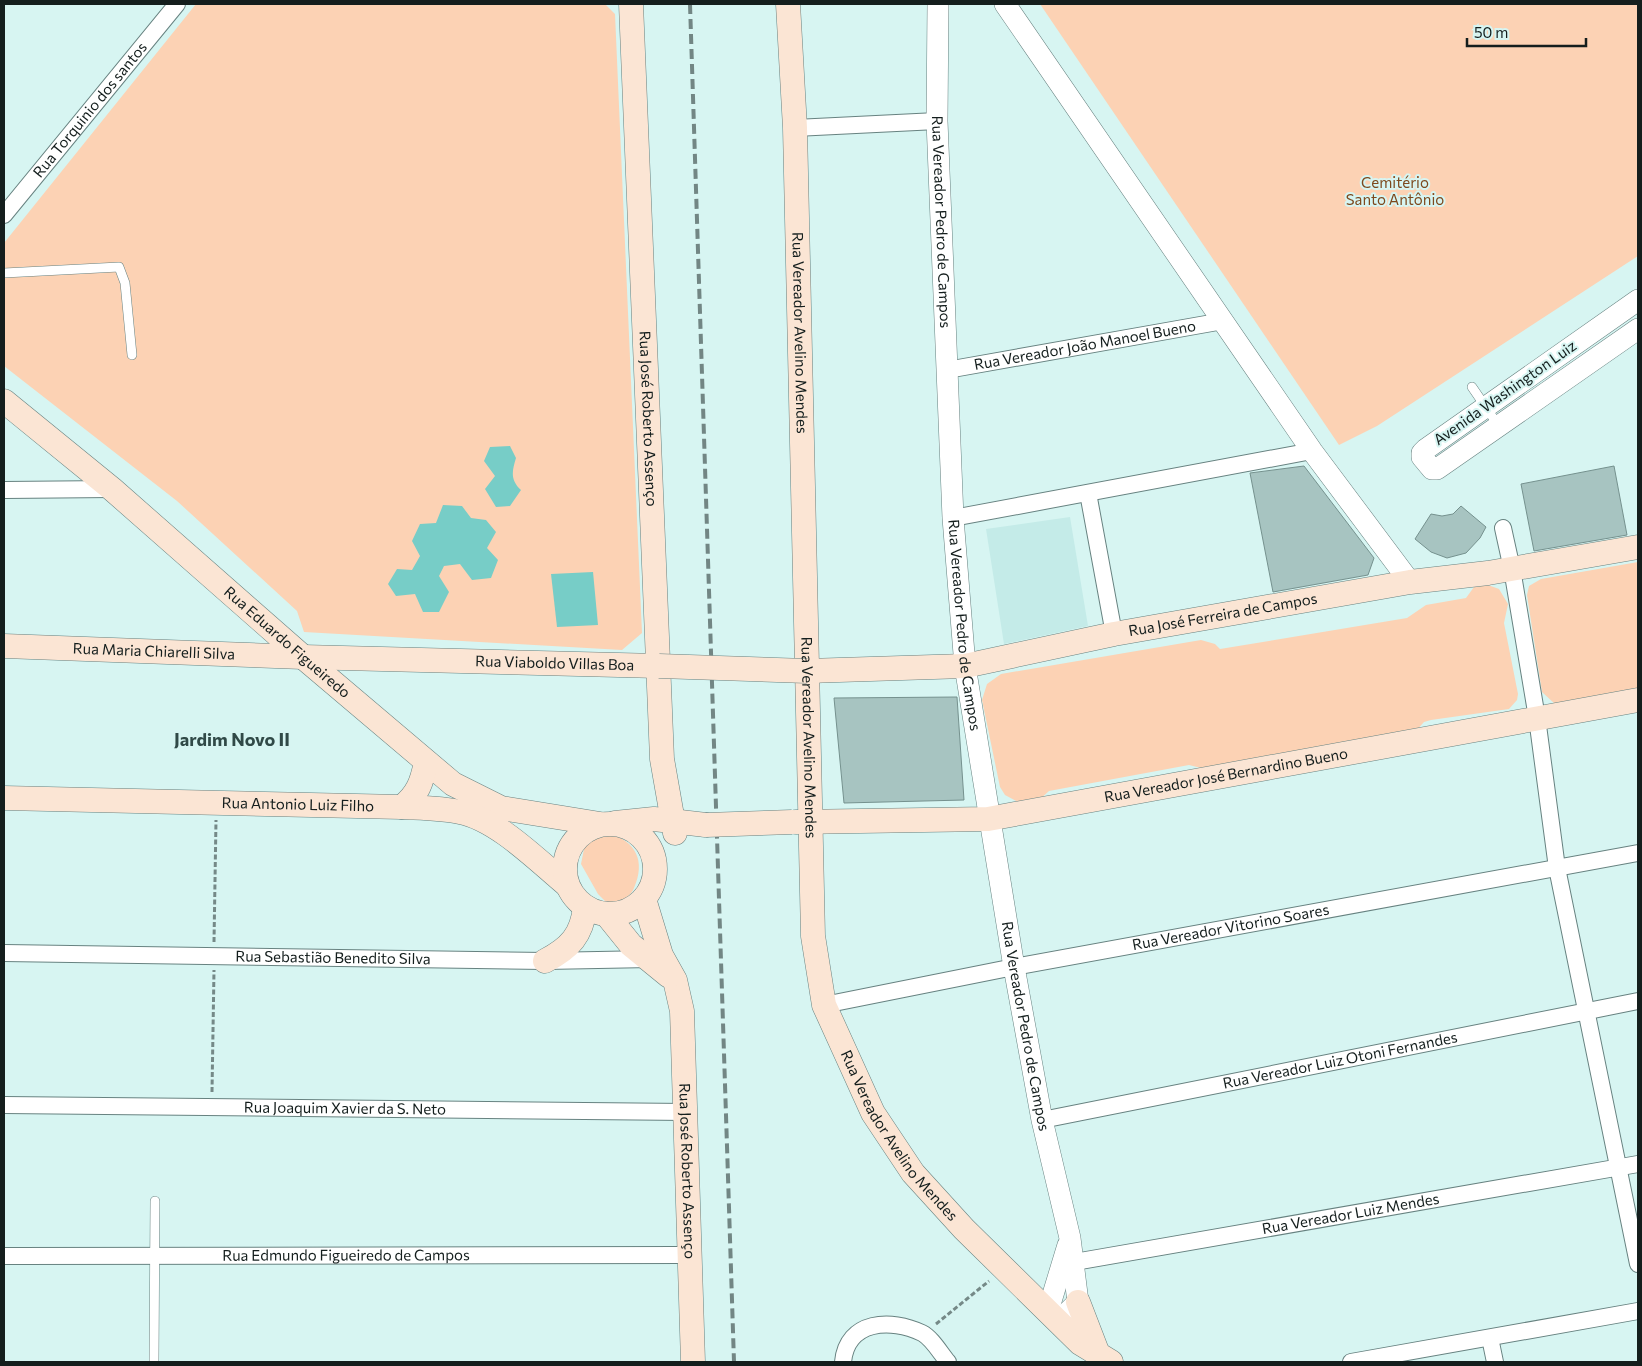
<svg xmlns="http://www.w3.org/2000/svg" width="1642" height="1366" font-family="Commissioner,sans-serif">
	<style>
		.built { fill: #c4ebe8 }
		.green { fill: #fcd2b4 }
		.water { fill: #77cdc7 }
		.building { fill: #a7c4c1; stroke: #75918e }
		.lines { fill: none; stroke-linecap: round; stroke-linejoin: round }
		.service-casing { stroke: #678280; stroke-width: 10 }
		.minor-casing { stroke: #678280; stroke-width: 18 }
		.tertiary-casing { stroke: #678280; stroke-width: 22 }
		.secondary-casing { stroke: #678280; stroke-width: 25 }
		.path { stroke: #758987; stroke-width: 3; stroke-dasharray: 5 2.5; stroke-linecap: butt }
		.service { stroke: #fff; stroke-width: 9 }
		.minor { stroke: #fff; stroke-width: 16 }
		.tertiary { stroke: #fff; stroke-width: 21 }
		.secondary { stroke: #fbe5d4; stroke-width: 24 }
		.rail { stroke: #728684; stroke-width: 4; stroke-dasharray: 10 5; stroke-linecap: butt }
		.secondary-bridge-casing { stroke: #678280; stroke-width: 25; stroke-linecap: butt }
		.secondary-bridge { stroke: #fbe5d4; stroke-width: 24 }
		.labels { text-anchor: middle; stroke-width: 4; stroke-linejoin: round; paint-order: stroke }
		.street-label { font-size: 15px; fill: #141e1d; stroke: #d7f5f2 }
		.park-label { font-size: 15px; fill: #7d491d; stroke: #d7f5f2 }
		.quarter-label { font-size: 18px; font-weight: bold; fill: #304947; stroke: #d7f5f2 }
	</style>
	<rect width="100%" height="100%" fill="#d7f5f2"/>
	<path class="built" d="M1070,517L1088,626L1004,644L986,529Z"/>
	<g class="green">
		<path d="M196,4H605L615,14L642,633L622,650L304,632L297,611L177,501L4,366V243Z"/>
		<path d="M1040,4H1638V256L1377,426L1339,445Z"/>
		<path d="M1638,562V691L1555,704L1542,692L1527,595L1529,586L1541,579Z"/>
		<path d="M1488,585L1499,589L1508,604L1504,623L1518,694L1517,700L1509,709L1431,720L1424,722L1415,732L1209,770L1189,765L1049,791L1036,803L1022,804L1005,795L1000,787L982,700L987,684L1001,674L1201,640L1215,644L1220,649L1407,618L1426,605L1466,598L1474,587Z"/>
		<path d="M608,833C636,841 646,861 634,888C632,895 622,900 617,905H609L598,894L581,864L586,839Z"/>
	</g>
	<g class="water">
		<path d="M510,446L516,458C512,471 510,480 521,490L510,506L496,507L485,489L495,476L484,461L490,447Z"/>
		<path d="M443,505L462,506L471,518L486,520L496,532L487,548L498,560L491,578L472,580L460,564L444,566L439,576L449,592L439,612H423L415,594L396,596L388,584L397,569L412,570L420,556L412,541L420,524L436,523Z"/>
		<path d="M593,572L598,625L557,627L551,574Z"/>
	</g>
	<g class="building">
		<path d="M1304,466L1374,558L1368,575L1273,592L1250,473Z"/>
		<path d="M1614,466L1627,535L1534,551L1521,484Z"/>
		<path d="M1461,506L1486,527L1480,538L1466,553L1447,558L1431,552L1415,539L1431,514L1442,516L1453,514Z"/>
		<path d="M957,697L964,800L844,803L834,698Z"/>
	</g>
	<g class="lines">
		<g class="service-casing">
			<g id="service">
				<path d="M4,273L119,267L125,283L132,355"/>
				<path d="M1472,387L1498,425"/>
				<path d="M154,1362L155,1201"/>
			</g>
		</g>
		<g class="minor-casing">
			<g id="minor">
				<path d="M795,128L937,121"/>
				<path id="s1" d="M4,215L177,4"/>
				<path id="s2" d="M947,370L1223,321"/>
				<path d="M4,490L112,489"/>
				<path d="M1088,493L1114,634"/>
				<path d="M953,518L1312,451"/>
				<path d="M1503,528L1512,569L1537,718L1557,868L1638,1264"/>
				<path id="s3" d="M4,953L545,961L651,959"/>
				<path id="s4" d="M824,1005L1014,967L1638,853"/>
				<path id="s5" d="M4,1105L687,1112"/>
				<path id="s6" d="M1042,1120L1638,1001"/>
				<path id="s7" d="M4,1256L689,1255"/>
				<path id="s8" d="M1063,1264L1638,1164"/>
				<path d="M1490,1338L1495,1362"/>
				<path d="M843,1362C847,1320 891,1318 922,1333C932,1338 941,1354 948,1362"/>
				<path d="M1351,1362L1638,1311"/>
			</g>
		</g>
		<g class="tertiary-casing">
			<g id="tertiary">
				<path id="s9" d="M938,4L937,121L953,518L965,666L1014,967L1042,1120L1070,1238L1078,1302L1058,1322"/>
				<path d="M1005,4L1312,451L1410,582"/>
				<path d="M1638,300L1426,449L1422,453V457L1432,469H1437L1638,329"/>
				<path d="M1048,1311L1068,1245"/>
			</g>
		</g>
		<g class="secondary-casing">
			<g id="secondary">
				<path id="s10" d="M631,4L662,759L675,833"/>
				<path id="s11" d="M788,4L795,128L813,936L824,1005L873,1113L913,1173L964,1229L1080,1343L1111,1362"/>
				<path id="s12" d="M4,401L112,489L303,657L453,784L501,808L600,824"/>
				<path id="s13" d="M4,646L303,657L659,666"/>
				<path id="s14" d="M807,671L965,666L1114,634L1410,582L1488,573L1638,547"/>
				<path id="s15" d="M4,798L402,807C421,808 441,808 460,812C497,819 538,861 567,885"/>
				<path d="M402,807C418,794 422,782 426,762"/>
				<path id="s16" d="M796,822L988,819L1638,700"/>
				<path d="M615,823L654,819L706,825"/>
				<circle cx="610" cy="869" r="45"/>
				<path id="s17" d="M644,899L661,955L675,980L682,1011L693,1362"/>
				<path d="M606,914L631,945L669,976"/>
				<path d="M545,961C570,948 582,935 585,907"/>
				<path d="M1078,1302L1098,1354"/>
			</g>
		</g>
		<g class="path">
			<path d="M214,942L216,820"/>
			<path d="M212,1092L214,970"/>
			<path d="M936,1324L989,1281"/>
		</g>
		<use href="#service" class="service"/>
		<use href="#minor" class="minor"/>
		<use href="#tertiary" class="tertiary"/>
		<use href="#secondary" class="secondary"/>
		<path class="rail" d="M690,4L734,1362"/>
		<g class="secondary-bridge-casing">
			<g id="secondary-bridge">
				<path d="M659,666L807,671"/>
				<path d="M706,825L792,822"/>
			</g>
		</g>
		<use href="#secondary-bridge" class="secondary-bridge"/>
	</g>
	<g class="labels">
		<g class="street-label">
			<text dy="5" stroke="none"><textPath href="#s1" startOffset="136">Rua Torquinio dos santos</textPath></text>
			<text dy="5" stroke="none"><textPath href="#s9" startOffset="218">Rua Vereador Pedro de Campos</textPath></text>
			<text dy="5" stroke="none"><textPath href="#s11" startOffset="329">Rua Vereador Avelino Mendes</textPath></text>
			<text dy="5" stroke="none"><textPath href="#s2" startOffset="140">Rua Vereador João Manoel Bueno</textPath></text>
			<text transform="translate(1505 393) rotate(-35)" y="5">Avenida Washington Luiz</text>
			<text dy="5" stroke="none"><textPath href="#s10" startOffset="415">Rua José Roberto Assenço</textPath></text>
			<text dy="5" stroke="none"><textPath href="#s14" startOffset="421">Rua José Ferreira de Campos</textPath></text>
			<text dy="5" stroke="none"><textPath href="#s9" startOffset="622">Rua Vereador Pedro de Campos</textPath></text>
			<text dy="5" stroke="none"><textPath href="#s12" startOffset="372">Rua Eduardo Figueiredo</textPath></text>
			<text dy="5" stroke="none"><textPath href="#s13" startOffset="150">Rua Maria Chiarelli Silva</textPath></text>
			<text dy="5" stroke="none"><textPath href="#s13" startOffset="551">Rua Viaboldo Villas Boa</textPath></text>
			<text dy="5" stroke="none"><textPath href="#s11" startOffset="734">Rua Vereador Avelino Mendes</textPath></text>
			<text dy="5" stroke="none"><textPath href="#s16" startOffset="434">Rua Vereador José Bernardino Bueno</textPath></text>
			<text dy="5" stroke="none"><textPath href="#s15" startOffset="294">Rua Antonio Luiz Filho</textPath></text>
			<text dy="5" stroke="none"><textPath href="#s4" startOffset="414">Rua Vereador Vitorino Soares</textPath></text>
			<text dy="5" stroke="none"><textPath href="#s3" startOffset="329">Rua Sebastião Benedito Silva</textPath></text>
			<text dy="5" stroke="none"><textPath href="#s9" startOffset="1028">Rua Vereador Pedro de Campos</textPath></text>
			<text dy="5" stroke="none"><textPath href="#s6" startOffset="304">Rua Vereador Luiz Otoni Fernandes</textPath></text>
			<text dy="5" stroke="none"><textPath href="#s5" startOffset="341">Rua Joaquim Xavier da S. Neto</textPath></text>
			<text dy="5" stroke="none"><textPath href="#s11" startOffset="1154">Rua Vereador Avelino Mendes</textPath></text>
			<text dy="5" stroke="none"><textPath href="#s17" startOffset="279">Rua José Roberto Assenço</textPath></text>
			<text dy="5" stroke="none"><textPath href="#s8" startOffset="292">Rua Vereador Luiz Mendes</textPath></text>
			<text dy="5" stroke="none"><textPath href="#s7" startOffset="342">Rua Edmundo Figueiredo de Campos</textPath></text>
		</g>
		<g class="park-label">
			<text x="1395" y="188">Cemitério<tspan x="1395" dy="17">Santo Antônio</tspan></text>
		</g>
		<g class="quarter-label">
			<text x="232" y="746">Jardim Novo II</text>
		</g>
	</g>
	<rect width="1642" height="1366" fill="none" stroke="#141e1d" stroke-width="10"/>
	<path d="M1467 38v8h119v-8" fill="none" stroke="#141e1d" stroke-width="2.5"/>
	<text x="1474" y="38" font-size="15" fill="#141e1d" stroke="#d7f5f2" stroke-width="4" paint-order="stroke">50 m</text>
</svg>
